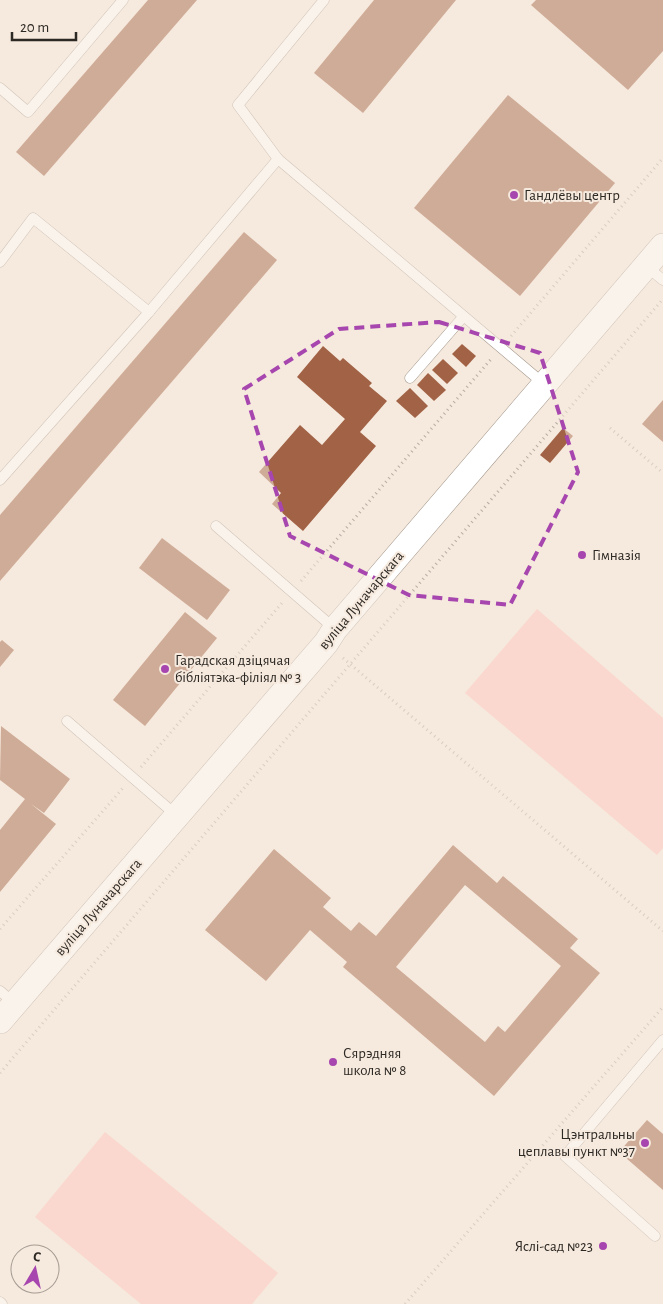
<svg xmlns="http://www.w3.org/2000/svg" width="663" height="1304" font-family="'Alegreya Sans',sans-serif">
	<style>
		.green { fill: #fec3be }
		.building { fill: #a16245; fill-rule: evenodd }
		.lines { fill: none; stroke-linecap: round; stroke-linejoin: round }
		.service-casing { stroke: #a4988c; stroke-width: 11 }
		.tertiary-casing { stroke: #a4988c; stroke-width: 26 }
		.path { stroke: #b6aca3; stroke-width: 3; stroke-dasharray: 1 4; stroke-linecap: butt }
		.service { stroke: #fff; stroke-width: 10 }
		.tertiary { stroke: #fff; stroke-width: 25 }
		.marked { fill: none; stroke: #a646ae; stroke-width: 4; stroke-dasharray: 10 6; stroke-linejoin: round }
		.poi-dot { fill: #a646ae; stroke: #f6e9dd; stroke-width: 2 }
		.labels { text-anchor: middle; stroke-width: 4; stroke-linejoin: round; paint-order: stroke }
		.poi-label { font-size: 15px; fill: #2c2823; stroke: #f6e9dd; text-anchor: start }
		.street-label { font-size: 15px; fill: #2c2823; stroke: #f6e9dd }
	</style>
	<rect width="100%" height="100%" fill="#f6e9dd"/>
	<g class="green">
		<path d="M537,609L663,718V848L657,855L465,693Z"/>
		<path d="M105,1132L278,1273L252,1304H141L35,1217Z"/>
	</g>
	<g class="building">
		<path d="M148,0H197L44,176L16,152Z"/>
		<path d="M374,0H456L363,113L314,73Z"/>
		<path d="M536,0H663V51L628,90L531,5Z"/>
		<path d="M508,95L615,183L520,296L414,208Z"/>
		<path d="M244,232L277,260L0,581V515Z"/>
		<path d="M462,344L476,356L466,367L452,354Z"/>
		<path d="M323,346L340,361L343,358L372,383L369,386L387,401L360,432L376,446L303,531L272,504L281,493L259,472L300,425L322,445L345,419L297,377Z"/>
		<path d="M443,359L458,373L447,384L432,370Z"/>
		<path d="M428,373L446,390L434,401L417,385Z"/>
		<path d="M410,388L428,406L415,418L396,401Z"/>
		<path d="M663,400V442L642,424Z"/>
		<path d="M563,428L573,436L550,463L540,455Z"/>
		<path d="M162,538L230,590L207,620L139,568Z"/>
		<path d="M185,612L217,638L145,726L113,700Z"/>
		<path d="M2,640L14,650L0,667V642Z"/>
		<path d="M1,726L70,779L44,813L31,804L56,824L0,892V830L25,799L0,780Z"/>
		<path d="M453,845L497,883L503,876L578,939L570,948L600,973L494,1096L343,967L347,962L310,930L266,981L205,930L274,849L331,898L323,907L351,931L359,922L376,936ZM465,885L561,966L505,1032L498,1026L485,1042L396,967Z"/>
		<path d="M647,1120L663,1134V1190L619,1152Z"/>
	</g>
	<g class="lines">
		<g class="service-casing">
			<g id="service">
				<path d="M324,0L238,105L278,159L544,384"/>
				<path d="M0,88L28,112L123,0"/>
				<path d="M0,262L33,218L149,312L0,480"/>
				<path d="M647,267L663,280"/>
				<path d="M149,312L278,159"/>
				<path d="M410,378L463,317"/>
				<path d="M216,526L335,629"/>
				<path d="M67,721L176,815"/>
				<path d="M0,991L15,1004"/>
				<path d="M655,1236L565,1156L663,1040"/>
				<path d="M0,1302L2,1304"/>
			</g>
		</g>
		<g class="tertiary-casing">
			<path id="tertiary" d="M0,1021L326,643L335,629L663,246"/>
		</g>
		<g class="path">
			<path d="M511,336L663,158"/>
			<path d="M610,428L663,473"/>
			<path d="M301,581L492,358"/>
			<path d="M343,658L663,931"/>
			<path d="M141,767L282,603"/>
			<path d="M0,929L123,788"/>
			<path d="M0,1073L663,299"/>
			<path d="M405,1304L663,1007"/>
		</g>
		<use href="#service" class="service"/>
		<use href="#tertiary" class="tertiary"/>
	</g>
	<path d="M0 0H663V1304H0ZM439,322L540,353L578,472L510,605L409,595L290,536L244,389L339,329Z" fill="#f6e9dd" fill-opacity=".55" fill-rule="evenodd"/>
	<path class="marked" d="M439,322L540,353L578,472L510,605L409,595L290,536L244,389L339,329Z"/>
	<g class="poi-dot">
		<circle cx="514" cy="195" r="5"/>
		<circle cx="582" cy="555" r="5"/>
		<circle cx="165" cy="669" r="5"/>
		<circle cx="333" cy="1062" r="5"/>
		<circle cx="645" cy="1143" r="5"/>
		<circle cx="603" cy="1246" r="5"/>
	</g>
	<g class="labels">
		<g class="poi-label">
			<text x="524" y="200">Гандлёвы центр</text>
			<text x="592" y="560">Гімназія</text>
			<text x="175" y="665">Гарадская дзіцячая<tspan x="175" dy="17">бібліятэка-філіял № 3</tspan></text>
			<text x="343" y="1058">Сярэдняя<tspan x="343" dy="17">школа № 8</tspan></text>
			<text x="635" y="1139" text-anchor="end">Цэнтральны<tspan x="635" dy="17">цеплавы пункт №37</tspan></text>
			<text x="593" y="1251" text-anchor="end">Яслі-сад №23</text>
		</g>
		<g class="street-label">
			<text transform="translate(361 600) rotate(-50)" y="5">вуліца Луначарскага</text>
			<text transform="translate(98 907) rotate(-49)" y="5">вуліца Луначарскага</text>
		</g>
	</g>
	<g transform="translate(35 1269) rotate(9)"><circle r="24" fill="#f6e9dd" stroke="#a59c93"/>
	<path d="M0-4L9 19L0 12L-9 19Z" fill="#a646ae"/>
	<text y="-8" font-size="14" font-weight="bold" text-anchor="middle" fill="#2c2823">С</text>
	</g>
	<path d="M12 32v8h64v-8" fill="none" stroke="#2c2823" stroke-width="2.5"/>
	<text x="20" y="32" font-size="15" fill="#2c2823" stroke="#f6e9dd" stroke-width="4" paint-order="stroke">20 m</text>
</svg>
